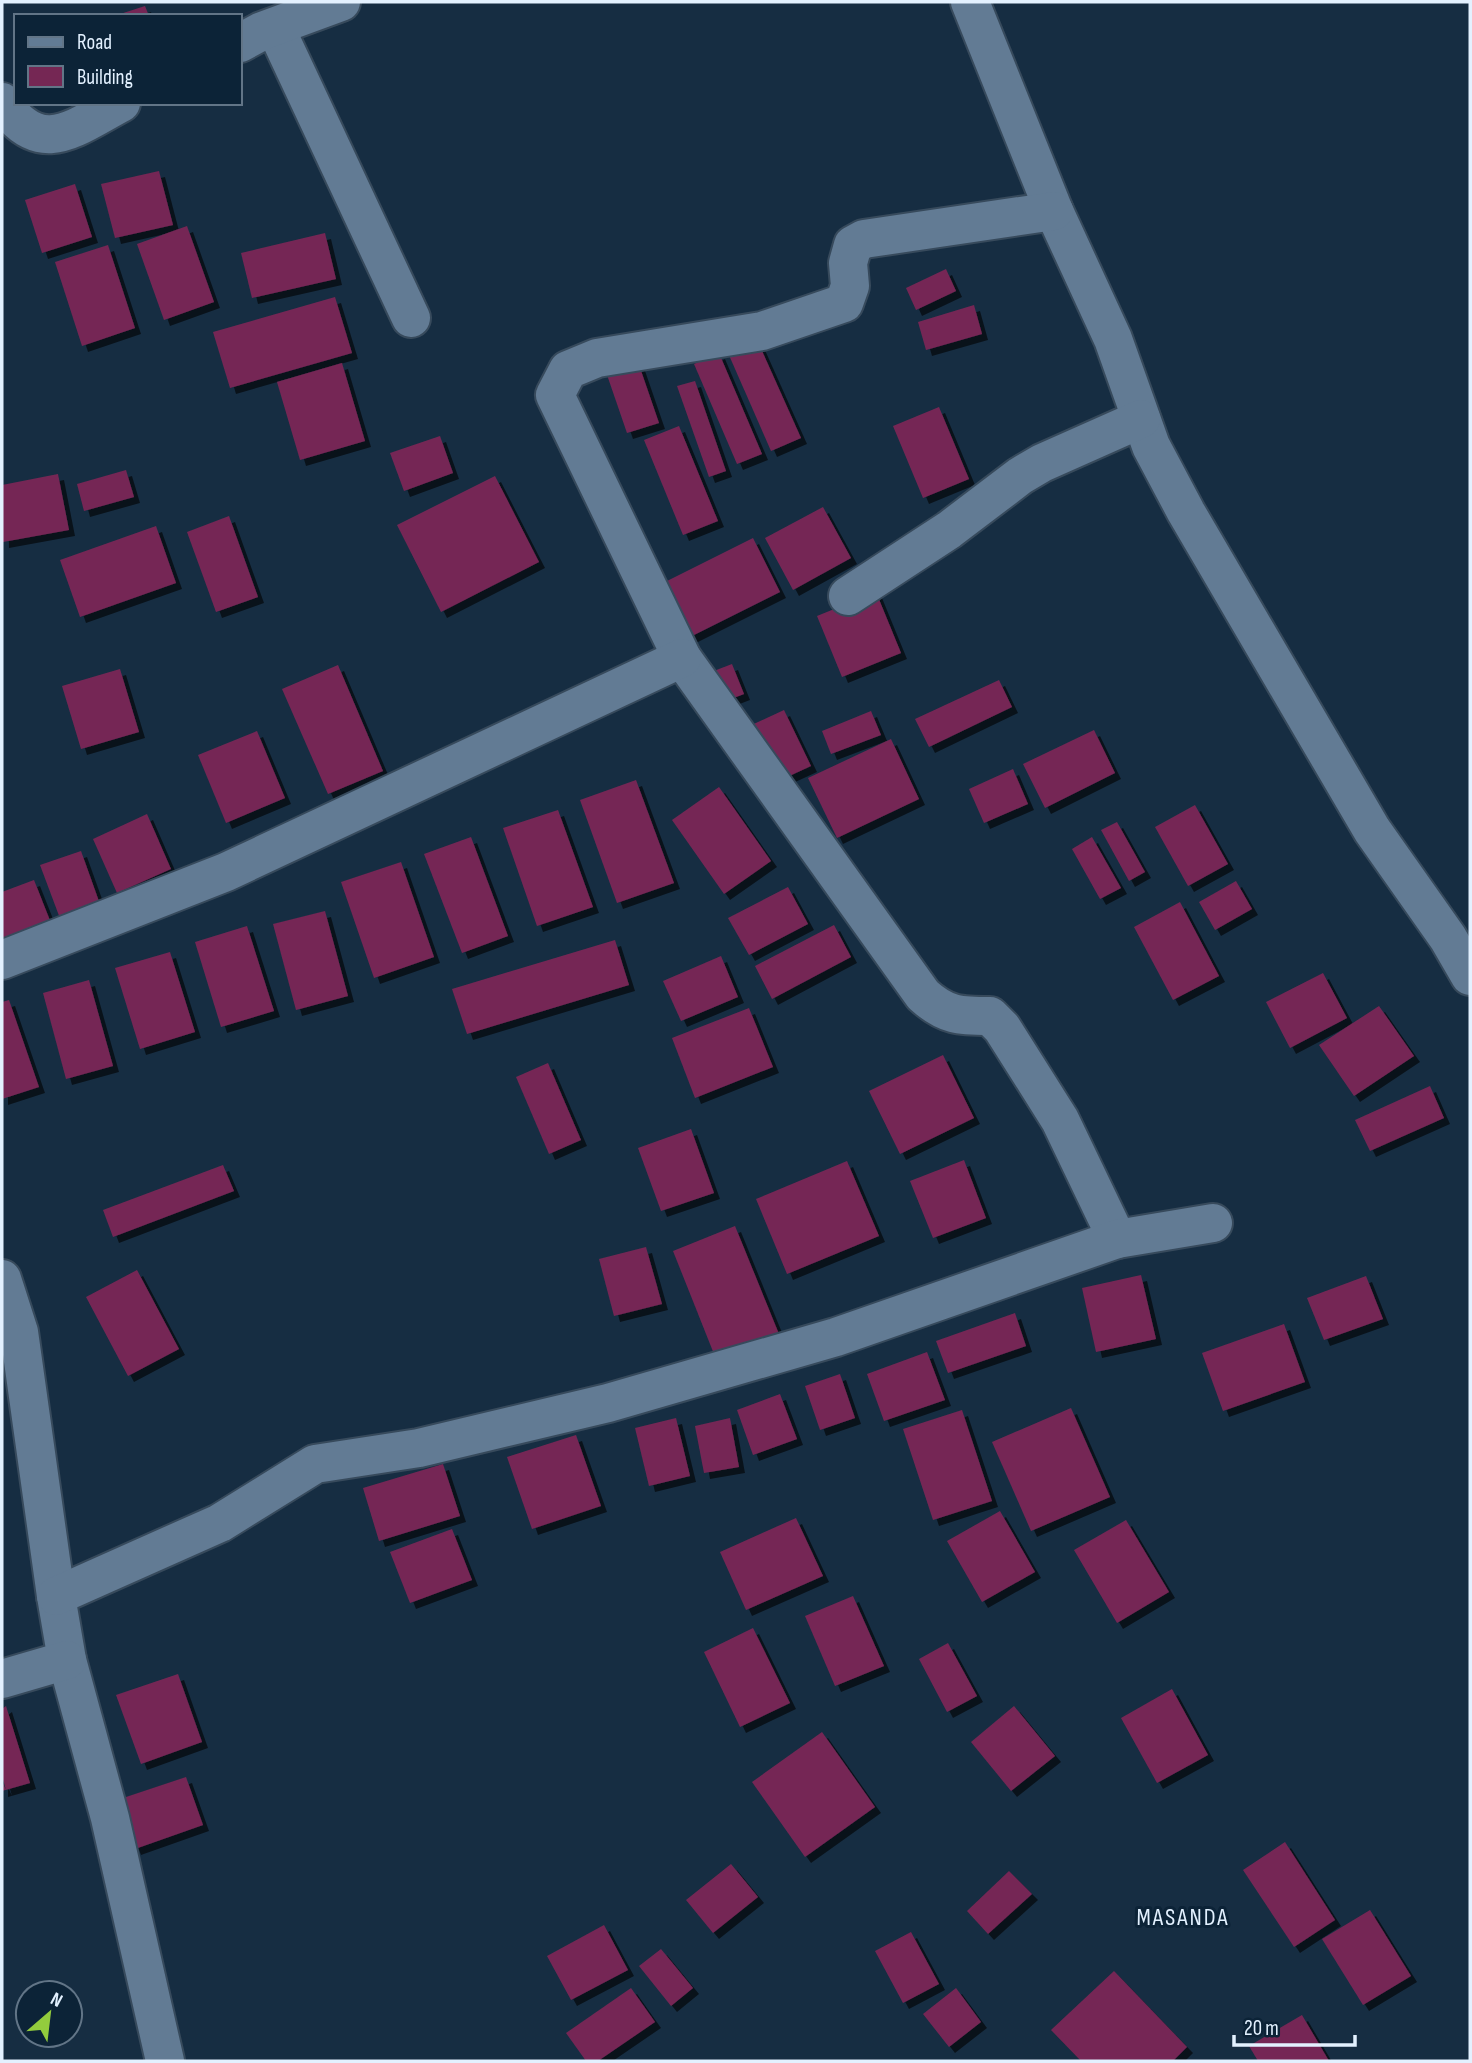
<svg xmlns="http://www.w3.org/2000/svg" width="1472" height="2063" font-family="'Sofia Sans Condensed',sans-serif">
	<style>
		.building { fill: #752754; filter: url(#shadow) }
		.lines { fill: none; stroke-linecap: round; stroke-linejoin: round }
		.street-casing { stroke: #374a5c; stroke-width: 42 }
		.street { stroke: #627b94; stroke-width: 38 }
		.labels { text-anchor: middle; stroke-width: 6; stroke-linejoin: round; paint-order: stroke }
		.quarter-label { font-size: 24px; letter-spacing: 2px; fill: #e3f1ff; stroke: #0c2337 }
	</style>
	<defs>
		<filter id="shadow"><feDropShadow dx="6" dy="6" stdDeviation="0" flood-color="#0009"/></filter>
	</defs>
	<rect width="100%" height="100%" fill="#162d42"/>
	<g class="building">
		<path d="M145,6L149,16H117V15Z"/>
		<path d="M159,171L173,225L115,238L101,184Z"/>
		<path d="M75,184L92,237L42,253L25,200Z"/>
		<path d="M187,226L214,302L164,320L137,244Z"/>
		<path d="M325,233L336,279L252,298L241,253Z"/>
		<path d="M108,245L135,328L82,346L55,262Z"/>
		<path d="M946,269L956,291L916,310L906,288Z"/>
		<path d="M335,297L352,353L230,388L213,332Z"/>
		<path d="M974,305L982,334L926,350L918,322Z"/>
		<path d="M754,333L801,438L771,451L725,346Z"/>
		<path d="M719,353L762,454L737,464L694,364Z"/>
		<path d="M638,362L659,423L627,433L606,372Z"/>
		<path d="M342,363L365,441L300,460L277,382Z"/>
		<path d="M695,381L726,471L709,477L677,386Z"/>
		<path d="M939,407L969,479L923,498L893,426Z"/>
		<path d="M679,426L718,521L683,535L644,440Z"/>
		<path d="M440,436L453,473L404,491L390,453Z"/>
		<path d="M126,470L134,497L84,511L77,484Z"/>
		<path d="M58,474L69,530L3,542L2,485Z"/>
		<path d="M495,476L539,562L441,612L397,525Z"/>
		<path d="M823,507L851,558L793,590L765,538Z"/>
		<path d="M229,516L258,597L216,612L187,532Z"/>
		<path d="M156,526L176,583L80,617L60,560Z"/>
		<path d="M753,538L780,592L690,637L663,583Z"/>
		<path d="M876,592L901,653L842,677L817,616Z"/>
		<path d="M732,664L744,694L705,709L693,679Z"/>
		<path d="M338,665L383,771L328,794L282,689Z"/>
		<path d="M120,669L139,732L81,749L62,686Z"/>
		<path d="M999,680L1012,707L929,747L915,719Z"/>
		<path d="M784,710L811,766L759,790L732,734Z"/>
		<path d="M871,711L881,735L831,754L822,731Z"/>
		<path d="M1094,730L1115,773L1045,808L1023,764Z"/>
		<path d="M257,731L285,798L226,823L198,755Z"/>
		<path d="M891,739L919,799L837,838L808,778Z"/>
		<path d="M1013,769L1028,804L984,823L969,789Z"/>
		<path d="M636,780L674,883L617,903L580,800Z"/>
		<path d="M719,787L771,861L724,894L672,820Z"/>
		<path d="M1195,805L1228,864L1188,886L1155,827Z"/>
		<path d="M558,810L593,907L537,926L503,828Z"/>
		<path d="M147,814L171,869L117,893L93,839Z"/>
		<path d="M1117,822L1145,872L1129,881L1101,830Z"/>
		<path d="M471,837L508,936L462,953L424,854Z"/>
		<path d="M1092,837L1121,888L1100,899L1072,849Z"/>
		<path d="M81,851L101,907L61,921L40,865Z"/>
		<path d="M401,862L434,957L374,978L341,882Z"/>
		<path d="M34,880L51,923L2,943V892Z"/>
		<path d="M1236,881L1252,909L1215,930L1199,902Z"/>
		<path d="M788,887L808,924L749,955L728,918Z"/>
		<path d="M1180,902L1219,976L1173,1000L1134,927Z"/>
		<path d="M325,911L348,996L296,1010L273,924Z"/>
		<path d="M834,925L851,957L772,999L755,966Z"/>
		<path d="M247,926L274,1011L221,1027L195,942Z"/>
		<path d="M615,940L629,985L467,1034L452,989Z"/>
		<path d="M170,952L195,1032L140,1049L115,968Z"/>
		<path d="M721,956L738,997L681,1021L663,981Z"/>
		<path d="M1323,973L1347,1018L1290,1048L1266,1002Z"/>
		<path d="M89,980L113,1066L66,1079L43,993Z"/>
		<path d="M9,1000L39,1087L2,1099V1002Z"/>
		<path d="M1379,1006L1414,1056L1354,1096L1319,1045Z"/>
		<path d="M749,1008L773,1067L695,1098L672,1038Z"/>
		<path d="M943,1055L974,1118L900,1154L869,1091Z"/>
		<path d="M548,1063L581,1140L549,1154L516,1077Z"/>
		<path d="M1430,1086L1444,1118L1370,1151L1355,1120Z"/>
		<path d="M691,1129L714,1193L661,1211L638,1148Z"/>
		<path d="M964,1160L986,1218L933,1238L910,1181Z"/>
		<path d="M847,1161L879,1236L787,1274L756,1199Z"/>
		<path d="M223,1165L234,1191L113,1237L103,1210Z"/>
		<path d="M735,1226L781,1339L718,1364L673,1251Z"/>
		<path d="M646,1247L662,1304L614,1316L599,1259Z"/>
		<path d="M137,1270L179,1349L128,1376L86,1297Z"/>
		<path d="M1141,1275L1156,1339L1096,1352L1082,1288Z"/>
		<path d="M1366,1276L1383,1319L1324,1340L1307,1298Z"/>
		<path d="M1015,1313L1026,1346L948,1373L936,1341Z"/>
		<path d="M1284,1324L1305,1382L1223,1411L1202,1353Z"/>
		<path d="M927,1352L945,1400L884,1421L867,1374Z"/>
		<path d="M840,1374L855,1418L820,1430L805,1386Z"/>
		<path d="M780,1394L797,1439L753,1455L737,1410Z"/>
		<path d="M1071,1408L1110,1497L1031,1531L992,1442Z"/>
		<path d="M962,1410L992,1501L933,1520L903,1429Z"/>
		<path d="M676,1418L690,1476L649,1486L635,1428Z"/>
		<path d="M730,1418L739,1467L704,1473L695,1426Z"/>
		<path d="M576,1435L601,1506L532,1529L507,1457Z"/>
		<path d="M443,1464L460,1516L379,1541L363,1488Z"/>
		<path d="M1000,1511L1035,1572L982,1602L947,1541Z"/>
		<path d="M796,1518L823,1576L746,1610L720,1552Z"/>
		<path d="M1126,1520L1169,1592L1117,1623L1074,1550Z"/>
		<path d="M452,1529L472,1580L410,1603L390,1552Z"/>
		<path d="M853,1596L884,1666L835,1686L805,1616Z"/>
		<path d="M753,1628L790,1703L740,1727L704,1652Z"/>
		<path d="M948,1643L977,1696L947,1712L919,1659Z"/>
		<path d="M178,1674L202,1742L141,1764L116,1695Z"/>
		<path d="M1172,1689L1208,1755L1157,1783L1121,1718Z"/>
		<path d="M6,1706L30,1783L2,1791V1781L6,1790L2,1776V1709Z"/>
		<path d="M1014,1706L1055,1756L1011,1791L971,1742Z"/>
		<path d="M822,1732L875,1807L805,1857L752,1782Z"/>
		<path d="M186,1777L203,1825L135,1849L117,1800Z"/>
		<path d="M1285,1842L1335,1920L1294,1947L1243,1870Z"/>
		<path d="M731,1864L758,1897L713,1933L686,1900Z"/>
		<path d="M1009,1871L1032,1894L988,1934L967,1911Z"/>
		<path d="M1370,1910L1411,1976L1363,2005L1322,1939Z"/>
		<path d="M604,1925L628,1970L571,2000L547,1956Z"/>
		<path d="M911,1932L939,1984L903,2003L875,1951Z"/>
		<path d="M661,1949L693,1988L671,2006L639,1966Z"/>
		<path d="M1114,1971L1187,2047L1173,2061H1081L1051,2030Z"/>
		<path d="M631,1988L655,2022L598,2061H586L566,2033Z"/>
		<path d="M956,1988L981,2022L949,2047L923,2014Z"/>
		<path d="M1302,2015L1329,2061H1258L1249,2046Z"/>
	</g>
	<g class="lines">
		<g class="street-casing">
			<g id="street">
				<path d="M970,2L1054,211L1113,339L1151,446L1186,512L1372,830L1448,938L1470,976"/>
				<path d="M275,27L411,318"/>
				<path d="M240,43L262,31L341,2"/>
				<path d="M2,102C40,159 74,128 121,103"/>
				<path d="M1054,211L864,239L853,245L848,263L850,286L844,303L762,331L597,358L568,370L555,395L682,658L923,995C946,1016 960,1016 990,1016L1002,1028L1060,1120L1117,1239"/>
				<path d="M848,596L949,530L1020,476L1042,463L1141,419"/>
				<path d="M2,960L226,872L682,658"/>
				<path d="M2,1279L19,1332L56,1596L67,1660L110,1818L165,2061"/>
				<path d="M56,1596L220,1523L315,1464L419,1448L608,1403L836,1337L1117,1239L1213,1223"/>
				<path d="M2,1679L67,1660"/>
			</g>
		</g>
		<use href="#street" class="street"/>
	</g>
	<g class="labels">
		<g class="quarter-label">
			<text x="1183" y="1925">MASANDA</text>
		</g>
	</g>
	<rect width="1472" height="2063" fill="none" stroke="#e3f1ff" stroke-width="7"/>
	<rect x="14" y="14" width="228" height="91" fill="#0c2337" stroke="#627587" stroke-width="2"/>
	<rect x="28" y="37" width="35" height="10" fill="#627b94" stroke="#627587" stroke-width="2"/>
	<text x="77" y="49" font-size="21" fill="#e3f1ff">Road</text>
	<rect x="28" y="66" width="35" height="21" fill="#752754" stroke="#627587" stroke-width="2"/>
	<text x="77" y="84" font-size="21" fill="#e3f1ff">Building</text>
	<g transform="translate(49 2014) rotate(28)"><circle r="33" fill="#0c2337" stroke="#627587" stroke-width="2"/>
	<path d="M0-5L12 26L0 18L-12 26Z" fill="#93cc3d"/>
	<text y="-10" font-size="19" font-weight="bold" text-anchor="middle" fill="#e3f1ff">N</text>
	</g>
	<path d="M1234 2035v10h121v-10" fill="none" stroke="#e3f1ff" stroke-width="3.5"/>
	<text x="1244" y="2035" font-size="21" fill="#e3f1ff" stroke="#0c2337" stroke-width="5" paint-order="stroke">20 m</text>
</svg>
